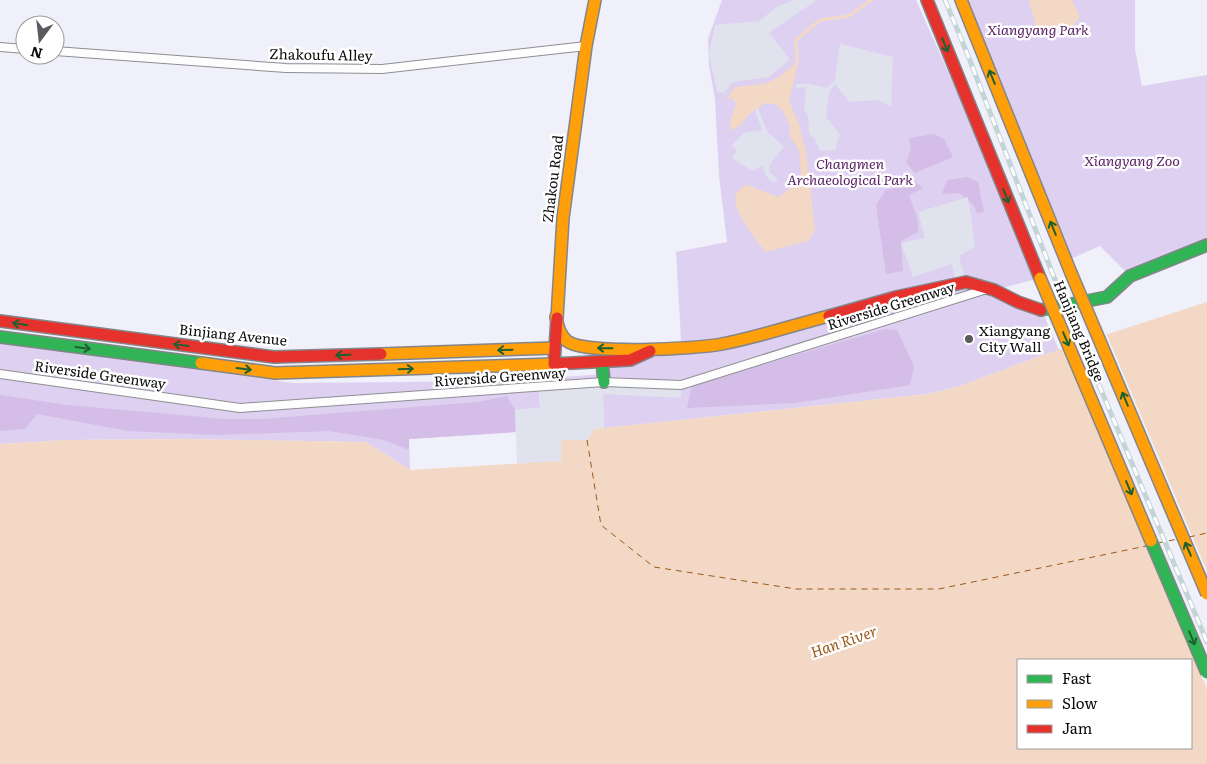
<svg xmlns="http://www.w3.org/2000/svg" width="1207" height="764" font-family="Literata,serif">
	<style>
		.green { fill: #ded0f0 }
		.forest { fill: #d4bde7 }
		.plaza { fill: #e0e2ee }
		.water { fill: #f3d8c6; fill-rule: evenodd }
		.pier { fill: #eff0fa }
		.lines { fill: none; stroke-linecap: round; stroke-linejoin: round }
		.stream { stroke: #f3d8c6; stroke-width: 3 }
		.ferry { stroke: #9b5917; stroke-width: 1; stroke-dasharray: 6 5; stroke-linecap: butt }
		.street-casing { stroke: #8e8e93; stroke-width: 10 }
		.fast-casing { stroke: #848589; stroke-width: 14 }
		.slow-casing { stroke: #848589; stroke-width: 14 }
		.jam-casing { stroke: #848589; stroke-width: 14 }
		.street { stroke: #fdfdfe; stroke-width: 8 }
		.fast { stroke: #30b455; stroke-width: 11 }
		.slow { stroke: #ff9f0a; stroke-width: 11 }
		.jam { stroke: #e5322d; stroke-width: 11 }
		.rail-casing { stroke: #c3d4d6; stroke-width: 5 }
		.rail { stroke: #fff; stroke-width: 3; stroke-dasharray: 9; stroke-linecap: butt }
		.fast-bridge-casing { stroke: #848589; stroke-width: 14; stroke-linecap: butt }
		.slow-bridge-casing { stroke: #848589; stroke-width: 14; stroke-linecap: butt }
		.fast-bridge { stroke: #30b455; stroke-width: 11 }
		.slow-bridge { stroke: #ff9f0a; stroke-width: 11 }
		.oneway { stroke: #1e6030 }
		.poi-dot { fill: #5b5b5f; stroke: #fff; stroke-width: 2 }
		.labels { text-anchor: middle; stroke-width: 5; stroke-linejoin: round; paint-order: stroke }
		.park-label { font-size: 14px; font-style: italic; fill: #581d62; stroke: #fff }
		.street-label { font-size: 14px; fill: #0b0b0b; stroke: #fff }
		.poi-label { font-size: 14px; fill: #0b0b0b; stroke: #fff; text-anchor: start }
		.water-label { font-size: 15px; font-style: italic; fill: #9b5917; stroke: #fff }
	</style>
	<rect width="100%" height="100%" fill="#eff0fa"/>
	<g class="green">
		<path d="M722,0H916L1040,278L995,290L1042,311L1059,350L1037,357L960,386L928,394L604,428L603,394L539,397L540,408L515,410L516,432L409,439L410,470L366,442L187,439L65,440L0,444V341L293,383L514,381L602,374V361L680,346L681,339L676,252L727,242L719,175L715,99L709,66L708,39Z"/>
		<path d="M961,0H1135V49L1142,86L1207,75V245L1130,276L1100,246L1066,261Z"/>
	</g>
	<g class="forest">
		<path d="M934,134L944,139L953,157L915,173L906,162L911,150L909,138Z"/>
		<path d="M967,177L978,182L984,212L977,213L974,206L960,193L942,194L947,180Z"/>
		<path d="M915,182L923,188L909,195L918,221V232L901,241L903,271L886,274L876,205L886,190Z"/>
		<path d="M885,329L897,330L914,366L910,385L795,403L687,408L692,385Z"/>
		<path d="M0,395L68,405L225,419H262L477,402L507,396L515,410L516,432L409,439V450L384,440L329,431L217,435L128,431L37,414L25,429L0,431Z"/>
	</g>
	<g class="plaza">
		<path d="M794,0H817L769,33L790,59L769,77L733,82L724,93L717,91L709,54L715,25L759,21L778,6Z"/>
		<path d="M840,44L893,57L891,106L878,100L849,102L835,84L829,93L826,117L840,134L835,150L820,151L815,139L809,134L808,115L804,110L806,87L795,88L797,84H810L827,88L835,80Z"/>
		<path d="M758,108L767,131L784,147L770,164L769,172L778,179L774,183L766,176L762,166L752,171L732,158L737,151L732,145L744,133L762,130L755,110Z"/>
		<path d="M968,197L975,247L959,256L966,282L956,284L952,264L913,277L901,243L925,238L918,212Z"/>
		<path d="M681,385V398L603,394L604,428L594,429L587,440L561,461L517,464L515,410L540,408L539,387Z"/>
	</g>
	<g class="water">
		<path d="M1029,0H1072L1080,17L1070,31L1036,27Z"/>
		<path d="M797,62L788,98L799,125L806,152L815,230L808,241L766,252C757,241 729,208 737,193C738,190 743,187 746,185C758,188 768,194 779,197L790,188L801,173L799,150L790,137V126L783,111L775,104L765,103L747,116L741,125L732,130L729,125L736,104L732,97L725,101L735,87L763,84L776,79Z"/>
		<path d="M1207,302V764H0V444L65,440L187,439L366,442L410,470L561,461V440H587L594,429L928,394L960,386L1037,357ZM1018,660H1191V748H1018Z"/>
	</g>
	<path class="pier" d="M1106,333L1207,571V689L1062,347Z"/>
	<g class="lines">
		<path class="stream" d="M788,98L797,62L796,40L820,20L849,16L871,0"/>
		<g class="ferry">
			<path d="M587,440L601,525L654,567L796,589H939L1146,546"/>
			<path d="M1189,537L1207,533"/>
			<path d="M1158,543L1178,539"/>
		</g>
		<g class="street-casing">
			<g id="street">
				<path d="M0,47L25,49"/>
				<path d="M55,51L286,68L382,69L586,46"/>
				<path d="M0,374L240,408L604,382L681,385L987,289"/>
			</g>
		</g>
		<g class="fast-casing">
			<g id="fast">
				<path d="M1041,310L1107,297L1130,276L1207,245"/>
				<path d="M0,337L201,363"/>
				<path d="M602,361L604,382"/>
			</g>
		</g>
		<g class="slow-casing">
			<g id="slow">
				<path d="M961,0L1071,273"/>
				<path d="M556,317C558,326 559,334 567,341C584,355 697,349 722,344C758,337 794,325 829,316"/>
				<path d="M557,318L563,218L586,46L595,0"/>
				<path d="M381,354L554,348"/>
				<path d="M201,363L275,373L554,364"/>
			</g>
		</g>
		<g class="jam-casing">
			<g id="jam">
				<path d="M927,0L1040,278"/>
				<path d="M829,316L896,297L966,282L994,290L1018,302L1041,310"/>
				<path d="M557,318L554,364L630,360L650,351"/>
				<path d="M0,321L274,357L381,354"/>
			</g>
		</g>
		<use href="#street" class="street"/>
		<use href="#fast" class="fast"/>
		<use href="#slow" class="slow"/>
		<use href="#jam" class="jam"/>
		<g class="rail-casing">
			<path id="rail" d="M945,0L967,53L1057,285L1207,642"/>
		</g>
		<use href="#rail" class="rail"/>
		<g class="fast-bridge-casing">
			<path id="fast-bridge" d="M1151,541L1207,673"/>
		</g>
		<g class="slow-bridge-casing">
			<g id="slow-bridge">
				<path d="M1071,273L1207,594"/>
				<path d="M1040,278L1151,541"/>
			</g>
		</g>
		<use href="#fast-bridge" class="fast-bridge"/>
		<use href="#slow-bridge" class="slow-bridge"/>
	</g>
	<defs><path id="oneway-shaft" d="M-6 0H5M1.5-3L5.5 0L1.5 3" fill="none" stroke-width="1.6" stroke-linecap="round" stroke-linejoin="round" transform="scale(1.25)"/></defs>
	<g class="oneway">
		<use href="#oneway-shaft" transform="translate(945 45) rotate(68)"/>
		<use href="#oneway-shaft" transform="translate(992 77) rotate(-112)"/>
		<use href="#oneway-shaft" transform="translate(1006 196) rotate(68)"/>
		<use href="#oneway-shaft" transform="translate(1053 228) rotate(-112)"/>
		<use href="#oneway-shaft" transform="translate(20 324) rotate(-172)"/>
		<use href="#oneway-shaft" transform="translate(1066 339) rotate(67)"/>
		<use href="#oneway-shaft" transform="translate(181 345) rotate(-172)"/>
		<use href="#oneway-shaft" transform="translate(83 348) rotate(8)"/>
		<use href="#oneway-shaft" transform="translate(605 348) rotate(-179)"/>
		<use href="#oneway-shaft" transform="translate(505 350) rotate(178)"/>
		<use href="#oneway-shaft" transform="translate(343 355) rotate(178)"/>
		<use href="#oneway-shaft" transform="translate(244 369) rotate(7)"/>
		<use href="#oneway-shaft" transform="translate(406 369) rotate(-2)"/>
		<use href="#oneway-shaft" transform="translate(1125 399) rotate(-113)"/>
		<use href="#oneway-shaft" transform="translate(1129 488) rotate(67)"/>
		<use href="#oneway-shaft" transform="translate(1188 549) rotate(-113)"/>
		<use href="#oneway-shaft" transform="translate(1192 638) rotate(67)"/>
	</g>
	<circle class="poi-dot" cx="969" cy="339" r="5"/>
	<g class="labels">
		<g class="park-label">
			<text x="1038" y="35">Xiangyang Park</text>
			<text x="1132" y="166">Xiangyang Zoo</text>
			<text x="850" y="169">Changmen<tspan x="850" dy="16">Archaeological Park</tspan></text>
		</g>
		<g class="street-label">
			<text transform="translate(321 55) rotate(1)" y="5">Zhakoufu Alley</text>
			<text transform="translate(553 179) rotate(-83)" y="5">Zhakou Road</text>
			<text transform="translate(891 306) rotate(-17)" y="5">Riverside Greenway</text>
			<text transform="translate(1079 331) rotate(67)" y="5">Hanjiang Bridge</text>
			<text transform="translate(233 335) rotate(6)" y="5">Binjiang Avenue</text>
			<text transform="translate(100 375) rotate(8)" y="5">Riverside Greenway</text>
			<text transform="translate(500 377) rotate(-4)" y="5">Riverside Greenway</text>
		</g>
		<g class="poi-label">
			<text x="979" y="336">Xiangyang<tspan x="979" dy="16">City Wall</tspan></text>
		</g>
		<g class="water-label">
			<text transform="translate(844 642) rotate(-19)" y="5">Han River</text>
		</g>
	</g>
	<rect x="1017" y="659" width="175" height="90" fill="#ffffff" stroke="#9d9d9d"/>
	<rect x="1027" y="675" width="25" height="8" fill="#30b455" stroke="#9d9d9d"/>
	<text x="1062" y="684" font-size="15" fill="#0b0b0b">Fast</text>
	<rect x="1027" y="700" width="25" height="8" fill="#ff9f0a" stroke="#9d9d9d"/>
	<text x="1062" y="709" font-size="15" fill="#0b0b0b">Slow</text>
	<rect x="1027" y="725" width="25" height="8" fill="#e5322d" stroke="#9d9d9d"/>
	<text x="1062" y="734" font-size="15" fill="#0b0b0b">Jam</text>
	<g transform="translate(40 40) rotate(195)"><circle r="24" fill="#ffffff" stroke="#9d9d9d"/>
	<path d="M0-4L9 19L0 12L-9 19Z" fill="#5b5b5f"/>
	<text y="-8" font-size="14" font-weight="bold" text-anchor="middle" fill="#0b0b0b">N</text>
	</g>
</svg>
